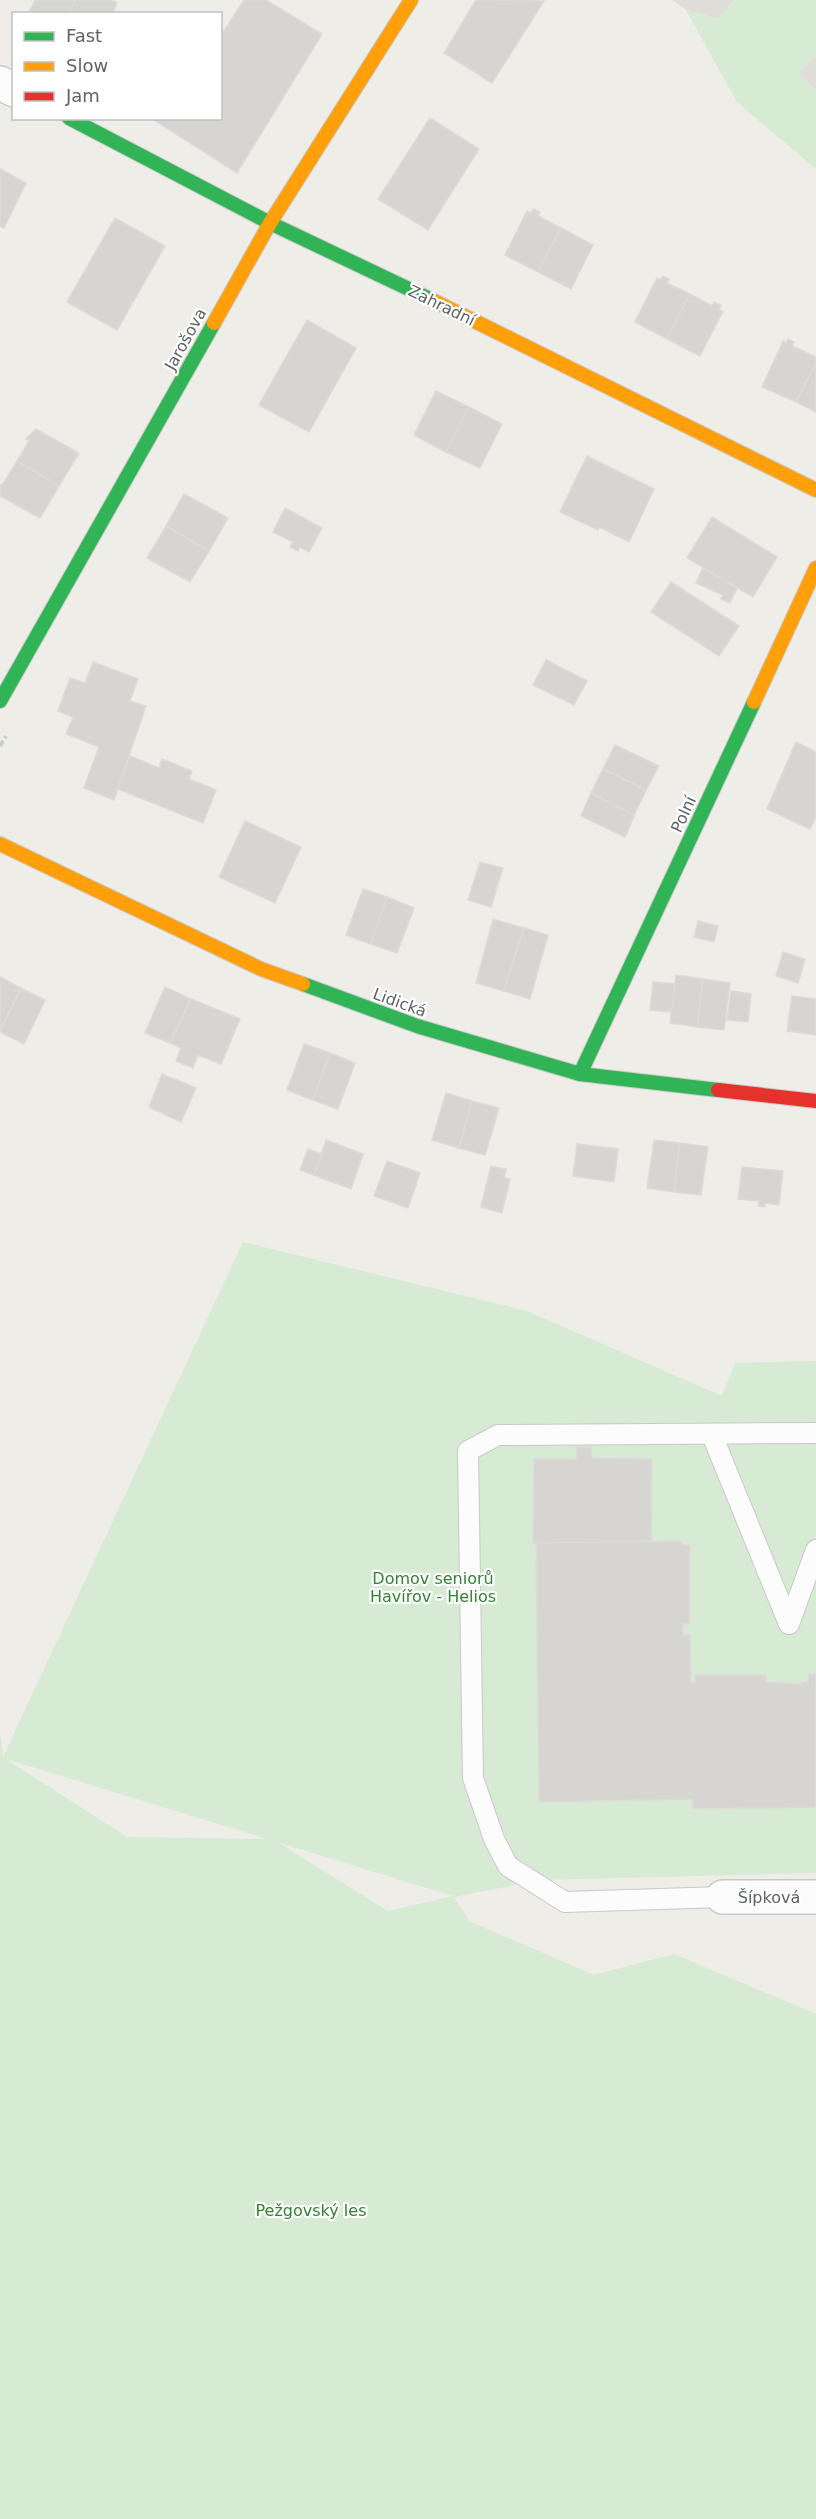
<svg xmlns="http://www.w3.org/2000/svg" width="816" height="2519" font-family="'DejaVu Sans',sans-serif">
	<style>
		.education { fill: #e0ddd8 }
		.green { fill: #d7ead3; fill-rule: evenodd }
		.building { fill: #d6d5d2; stroke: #dddbd8; stroke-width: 1.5 }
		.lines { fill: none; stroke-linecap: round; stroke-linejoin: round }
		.lane-casing { stroke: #c9c9c9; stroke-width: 22 }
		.street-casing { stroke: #c9c9c9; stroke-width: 36 }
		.fast-casing { stroke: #cacbca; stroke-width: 16 }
		.slow-casing { stroke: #cacbca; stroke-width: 16 }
		.jam-casing { stroke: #cacbca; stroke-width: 16 }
		.path { stroke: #cacecb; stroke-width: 4; stroke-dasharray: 6 3; stroke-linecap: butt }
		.lane { stroke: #fcfcfc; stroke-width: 20 }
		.street { stroke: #fcfcfc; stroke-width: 33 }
		.fast { stroke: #30b455; stroke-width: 14 }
		.slow { stroke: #ff9f0a; stroke-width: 14 }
		.jam { stroke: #e5322d; stroke-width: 14 }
		.labels { text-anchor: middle; stroke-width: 4.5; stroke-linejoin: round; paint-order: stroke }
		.street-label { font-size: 16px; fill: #5e6267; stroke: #fff }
		.park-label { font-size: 16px; fill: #318231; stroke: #fff }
	</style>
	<rect width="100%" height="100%" fill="#eeede8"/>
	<g class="education">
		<path d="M672,0H734L718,19L686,10Z"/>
		<path d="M816,56V90L798,74Z"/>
	</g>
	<g class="green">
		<path d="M734,0H816V56L798,74L816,90V169L737,102L686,10L717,19Z"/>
		<path d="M243,1242L527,1311L722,1396L735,1363L816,1361V1873L540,1880L454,1897L469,1921L594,1975L674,1954L816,2014V2519H0V1733L3,1757ZM6,1759L264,1838V1839L127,1837ZM279,1843H280L453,1896L388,1911Z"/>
	</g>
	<g class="building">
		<path d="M35,0H76L69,14H28Z"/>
		<path d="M76,0H110L117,3L112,14H69Z"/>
		<path d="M244,0H266L322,34L237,173L151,118H220V37Z"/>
		<path d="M476,0L544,1L492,83L444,53Z"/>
		<path d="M430,118L479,149L428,230L378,199Z"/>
		<path d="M0,169L26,183L4,228L0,226Z"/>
		<path d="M533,209L540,212L538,216L561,228L538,272L505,255L527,211L531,213Z"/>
		<path d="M115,218L165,246L117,330L67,302Z"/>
		<path d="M561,228L593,245L571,289L538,272Z"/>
		<path d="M663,276L669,279L667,283L690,294L667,339L635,322L657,278L661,280Z"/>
		<path d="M690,294L712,306L714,302L721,305L719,310L723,311L700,356L667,339Z"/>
		<path d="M307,320L356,348L309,432L259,405Z"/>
		<path d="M788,339L794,342L792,346L816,357V363L796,402L762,387L783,341L786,343Z"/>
		<path d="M816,363V412L796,402Z"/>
		<path d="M436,391L469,407L446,452L414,435Z"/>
		<path d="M469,407L502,424L480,468L446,452Z"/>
		<path d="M36,429L79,453L59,486L17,461L29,441L26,439Z"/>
		<path d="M587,456L654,489L629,542L599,527L598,530L560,512Z"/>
		<path d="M17,461L59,486L40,518L0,496V485L3,484Z"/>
		<path d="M184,494L228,518L209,551L166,526Z"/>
		<path d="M285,508L322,528L309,552L300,547L298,551L290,547L293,542L273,532Z"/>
		<path d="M712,517L777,557L753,597L687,558Z"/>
		<path d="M166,526L209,551L190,582L147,558Z"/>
		<path d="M703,568L737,588L730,603L721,599L723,595L696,583Z"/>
		<path d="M671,582L739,626L719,656L651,612Z"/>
		<path d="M546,660L587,681L574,705L533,685Z"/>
		<path d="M93,662L138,679L130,701L146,706L114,800L84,788L99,747L66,734L73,717L58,711L70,678L85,683Z"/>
		<path d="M796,742L816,752V817L810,829L767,809Z"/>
		<path d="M615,745L659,766L646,790L603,769Z"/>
		<path d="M130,756L159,768L162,759L192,771L189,779L216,790L203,823L118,789Z"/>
		<path d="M603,769L646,790L634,815L591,793Z"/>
		<path d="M591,793L634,815L636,812L625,837L581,816Z"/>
		<path d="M245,821L301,847L275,903L219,877Z"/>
		<path d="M480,862L503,868L491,907L468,900Z"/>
		<path d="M363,889L387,897L371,944L346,935Z"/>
		<path d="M387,897L414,908L397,953L371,944Z"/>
		<path d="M493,919L524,928L504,991L476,983Z"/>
		<path d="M698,921L718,926L714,942L694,937Z"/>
		<path d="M524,928L548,935L530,999L504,991Z"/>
		<path d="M783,952L805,959L798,983L776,976Z"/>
		<path d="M676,975L703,979L697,1027L670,1023Z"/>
		<path d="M0,977L21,988L0,1030Z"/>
		<path d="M703,979L730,983L724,1030L697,1027Z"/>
		<path d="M653,982L675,984L671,1012L650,1010Z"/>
		<path d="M165,987L191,999L170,1043L145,1033Z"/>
		<path d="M21,988L45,1000L24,1044L0,1032Z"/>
		<path d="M731,991L751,994L748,1022L727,1020Z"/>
		<path d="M792,996L816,999V1035L787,1031Z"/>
		<path d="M191,999L240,1019L221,1064L198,1055L193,1068L176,1061L181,1048L170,1043Z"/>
		<path d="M304,1044L330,1053L313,1100L287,1090Z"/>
		<path d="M330,1053L355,1063L338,1109L313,1100Z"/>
		<path d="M162,1074L196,1088L181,1122L149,1107Z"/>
		<path d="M446,1093L472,1101L459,1148L432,1140Z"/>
		<path d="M472,1101L499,1108L485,1155L459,1148Z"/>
		<path d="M326,1140L363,1154L351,1189L314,1175Z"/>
		<path d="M654,1140L680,1143L674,1192L647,1188Z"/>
		<path d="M680,1143L708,1147L701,1195L674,1192Z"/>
		<path d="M577,1144L618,1149L614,1182L573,1176Z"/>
		<path d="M308,1149L322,1154L314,1175L300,1170Z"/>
		<path d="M387,1161L420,1173L408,1208L374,1196Z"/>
		<path d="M491,1166L506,1169L504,1178L510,1179L502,1213L481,1207Z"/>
		<path d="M742,1167L783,1171L779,1205L765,1203V1207L758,1206L759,1201L738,1199Z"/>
		<path d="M576,1447H592V1458L652,1459L651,1542L533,1544L534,1459H576Z"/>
		<path d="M682,1541V1545H690V1624H683V1635H690L691,1683H695V1675H766V1682L801,1684V1682H808V1674H816V1807L693,1809L692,1799L539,1802L536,1543Z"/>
	</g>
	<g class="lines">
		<g class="lane-casing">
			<g id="lane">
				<path d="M712,1435L789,1624L816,1550"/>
				<path d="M723,1897L565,1902L508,1866L494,1839L473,1778L468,1451L498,1435L816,1433"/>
			</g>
		</g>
		<g class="street-casing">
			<g id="street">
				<path d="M0,83L14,90"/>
				<path d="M723,1897H816"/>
			</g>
		</g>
		<g class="fast-casing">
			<g id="fast">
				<path d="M69,118L270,223L432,300"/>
				<path d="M0,701L214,323"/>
				<path d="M303,984L417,1026L580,1074L718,1090"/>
				<path d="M580,1074L754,702"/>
			</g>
		</g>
		<g class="slow-casing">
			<g id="slow">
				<path d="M432,300L816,490"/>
				<path d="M214,323L270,223L411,0"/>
				<path d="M754,702L816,568"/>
				<path d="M0,844L261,969L303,984"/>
			</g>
		</g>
		<g class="jam-casing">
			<path id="jam" d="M718,1090L816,1101"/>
		</g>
		<path class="path" d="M0,746L6,736"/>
		<use href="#lane" class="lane"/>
		<use href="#street" class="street"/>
		<use href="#fast" class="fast"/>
		<use href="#slow" class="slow"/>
		<use href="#jam" class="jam"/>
	</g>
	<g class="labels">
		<g class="street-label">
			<text transform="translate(442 305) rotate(26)" y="6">Zahradní</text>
			<text transform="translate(185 339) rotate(-61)" y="6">Jarošova</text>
			<text transform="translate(683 814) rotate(-65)" y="6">Polní</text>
			<text transform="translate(400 1002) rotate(20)" y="6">Lidická</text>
			<text x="769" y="1903">Šípková</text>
		</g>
		<g class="park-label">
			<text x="433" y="1584">Domov seniorů<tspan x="433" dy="18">Havířov - Helios</tspan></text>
			<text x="311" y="2216">Pežgovský les</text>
		</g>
	</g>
	<rect x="12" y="12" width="210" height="108" fill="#ffffff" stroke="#bfc0c2" stroke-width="1.5"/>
	<rect x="24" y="32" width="30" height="9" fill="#30b455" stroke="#bfc0c2" stroke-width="1.5"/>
	<text x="66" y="42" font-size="18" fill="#5e6267">Fast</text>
	<rect x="24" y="62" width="30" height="9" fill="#ff9f0a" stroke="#bfc0c2" stroke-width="1.5"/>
	<text x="66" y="72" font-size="18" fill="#5e6267">Slow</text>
	<rect x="24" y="92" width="30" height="9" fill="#e5322d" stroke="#bfc0c2" stroke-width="1.5"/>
	<text x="66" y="102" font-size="18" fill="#5e6267">Jam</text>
</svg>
